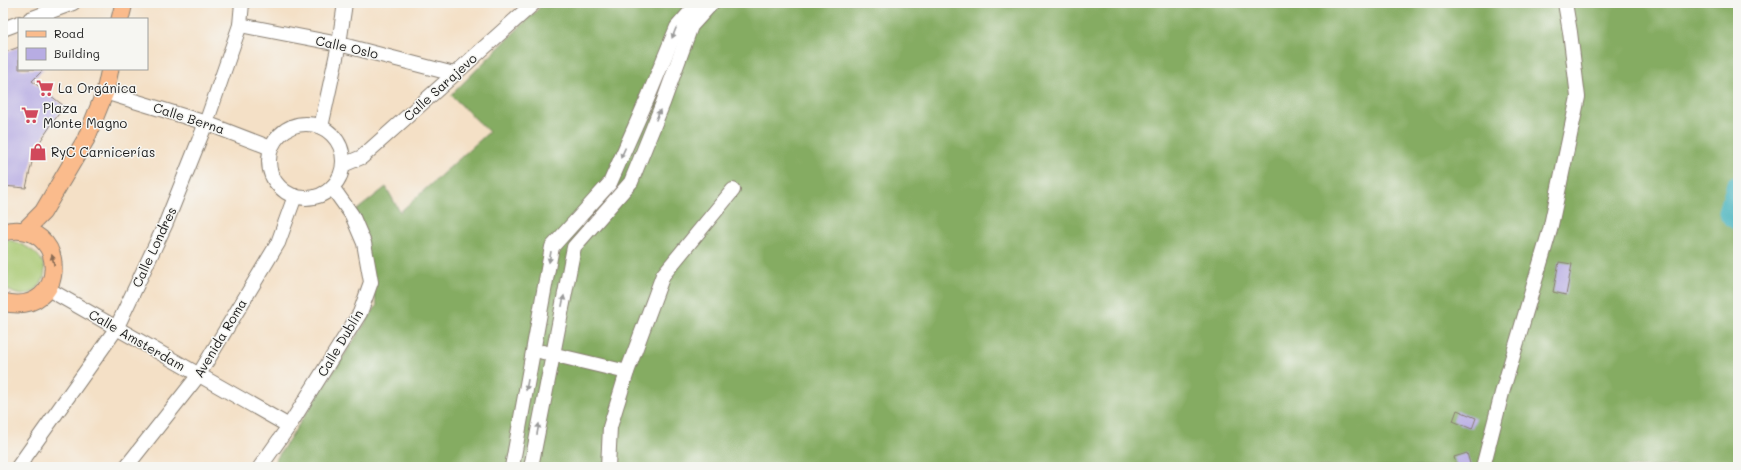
<svg xmlns="http://www.w3.org/2000/svg" width="1741" height="470" font-family="Mali,sans-serif">
	<style>
		.green { fill: #a7c870; stroke: #627246 }
		.forest { fill: #85ac62; stroke: #50643f }
		.lines { fill: none; stroke-linecap: round; stroke-linejoin: round }
		.river { stroke: #40b0bb; stroke-width: 25 }
		.building { fill: #b7ace3 }
		.minor-casing { stroke: #887e71; stroke-width: 16 }
		.major-casing { stroke: #887e71; stroke-width: 19 }
		.minor { stroke: #fff; stroke-width: 14 }
		.major { stroke: #fabb8c; stroke-width: 17 }
		.oneway { fill: #999 }
		.oneway2 { fill: #8b6c54 }
		.labels { text-anchor: middle; stroke-width: 3; stroke-linejoin: round; paint-order: stroke }
		.street-label { font-size: 13px; fill: #1c1c1c; stroke: #f6f6f2 }
		.poi-label { font-size: 13px; fill: #1c1c1c; stroke: #f6f6f2; text-anchor: start }
	</style>
	<rect width="100%" height="100%" fill="#f6f6f2"/>
	<filter id="ink" filterUnits="userSpaceOnUse"><feTurbulence type="fractalNoise" baseFrequency=".025" numOctaves="2"/><feDisplacementMap in="SourceGraphic" scale="8" xChannelSelector="R" yChannelSelector="G"/><feConvolveMatrix kernelMatrix="1 2 1 2 8 2 1 2 1" color-interpolation-filters="sRGB"/></filter>
	<filter id="wash" filterUnits="userSpaceOnUse"><feTurbulence type="fractalNoise" baseFrequency=".012" numOctaves="4" result="noise"/><feDisplacementMap in="SourceGraphic" scale="16" xChannelSelector="R" yChannelSelector="G"/><feGaussianBlur stdDeviation="0.9" result="paint"/><feColorMatrix in="noise" values="0 0 0 0 0 0 0 0 0 0 0 0 0 0 0 0 0 1.4 0 .05"/><feComposite in="paint" operator="in"/></filter>
	<g filter="url(#wash)">
		<rect width="100%" height="100%" fill="#f4e0c6"/>
		<path class="green" d="M10,240C22,244 38,251 43,263C50,279 34,299 17,294C12,293 7,289 3,286V241Z"/>
		<path class="forest" d="M544,3H1738V467H271L377,305L353,213L386,187L400,212L489,132L451,95Z"/>
		<g class="lines">
			<path class="river" d="M1738,188L1731,212L1738,218"/>
		</g>
		<g id="blocks">
			<g class="building">
				<path d="M19,47V69H44L32,81L64,106L35,149L26,188L3,186V53Z"/>
				<path d="M1559,262L1572,264L1566,295L1553,292Z"/>
				<path d="M1457,410L1476,418L1472,429L1453,421Z"/>
				<path d="M1467,453L1471,467H1457L1454,457Z"/>
			</g>
		</g>
	</g>
	<g filter="url(#ink)">
		<use href="#blocks" fill-opacity="0" stroke="#887e71" stroke-width="1"/>
		<g class="lines">
			<g class="minor-casing">
				<g id="minor">
					<path d="M30,19L73,3"/>
					<path d="M240,25L339,44L454,74"/>
					<path d="M3,29L19,23"/>
					<path d="M105,92L206,123L271,148"/>
					<circle cx="306" cy="161" r="37"/>
					<path d="M321,127L339,44L345,3"/>
					<path d="M343,165L362,157L534,3"/>
					<path d="M48,289L289,426"/>
					<path d="M543,352L627,372"/>
					<path d="M18,467L116,329L166,223L206,123L240,25L242,3"/>
					<path d="M126,467L198,376L278,243L295,196"/>
					<path d="M260,467L289,426L360,313L371,282L364,243L352,215L332,187"/>
					<path d="M512,467L552,247L610,183L649,95L677,27L698,3"/>
					<path d="M531,467L574,247L631,182L663,103L691,26L712,3"/>
					<path d="M608,467L610,427L627,372L663,275L733,190"/>
					<path d="M1483,467L1502,393L1550,230L1578,97L1570,32L1565,3"/>
				</g>
			</g>
			<g class="major-casing">
				<g id="major">
					<path d="M120,19L124,3"/>
					<path d="M25,230L43,212L86,139L105,92L110,69"/>
					<path d="M3,232C70,216 70,319 3,302"/>
				</g>
			</g>
			<use href="#minor" class="minor"/>
			<use href="#major" class="major"/>
		</g>
		<defs><path id="oneway-solid" d="M-6-.8H1V-3.2L6.5 0L1 3.2V.8H-6Z"/></defs>
		<g class="oneway">
			<use href="#oneway-solid" transform="translate(674 33) rotate(112)"/>
			<use href="#oneway-solid" transform="translate(658 115) rotate(-68)"/>
			<use href="#oneway-solid" transform="translate(623 153) rotate(114)"/>
			<use href="#oneway-solid" transform="translate(550 257) rotate(100)"/>
			<use href="#oneway-solid" transform="translate(563 301) rotate(-79)"/>
			<use href="#oneway-solid" transform="translate(527 385) rotate(100)"/>
			<use href="#oneway-solid" transform="translate(538 429) rotate(-79)"/>
		</g>
		<use class="oneway2" href="#oneway-solid" transform="translate(53 260) rotate(-103)"/>
	</g>
	<defs>
		<g id="supermarket-bare" transform="scale(1.38)"><path d="M-6-5.5h2.5l.6 2H6L4.5 2H-2.5L-4.4-4H-6ZM-1.5 3.2a1.3 1.3 0 1 0 .1 0ZM3 3.2a1.3 1.3 0 1 0 .1 0Z" fill="#d1495b" stroke="#f6f6f2" stroke-width="2.5" paint-order="stroke"/></g>
		<g id="shop-bare" transform="scale(1.38)"><path d="M-5-2.5h2.3a2.7 3.5 0 0 1 5.4 0H5L5.5 6h-11ZM-1.5-2.5h3a1.5 2.3 0 0 0-3 0Z" fill="#d1495b" stroke="#f6f6f2" stroke-width="2.5" paint-order="stroke"/></g>
	</defs>
	<g fill-rule="evenodd">
		<use href="#supermarket-bare" x="45" y="88"/>
		<use href="#supermarket-bare" x="30" y="115"/>
		<use href="#shop-bare" x="38" y="152"/>
	</g>
	<g class="labels">
		<g class="street-label">
			<text transform="translate(347 47) rotate(13)" y="5">Calle Oslo</text>
			<text transform="translate(440 87) rotate(-42)" y="5">Calle Sarajevo</text>
			<text transform="translate(189 118) rotate(18)" y="5">Calle Berna</text>
			<text transform="translate(154 247) rotate(-65)" y="5">Calle Londres</text>
			<text transform="translate(220 338) rotate(-59)" y="5">Avenida Roma</text>
			<text transform="translate(137 340) rotate(30)" y="5">Calle Amsterdam</text>
			<text transform="translate(340 343) rotate(-59)" y="5">Calle Dublín</text>
		</g>
		<g class="poi-label">
			<text x="58" y="93">La Orgánica</text>
			<text x="43" y="113">Plaza<tspan x="43" dy="15">Monte Magno</tspan></text>
			<text x="51" y="157">RyC Carnicerías</text>
		</g>
	</g>
	<rect width="1741" height="470" fill="none" stroke="#f6f6f2" stroke-width="16"/>
	<rect x="18" y="18" width="130" height="52" fill="#f6f6f2" stroke="#9f9f9c"/>
	<rect x="26" y="31" width="20" height="6" fill="#fabb8c" stroke="#9f9f9c"/>
	<text x="54" y="38" font-size="12" fill="#1c1c1c">Road</text>
	<rect x="26" y="48" width="20" height="12" fill="#b7ace3" stroke="#9f9f9c"/>
	<text x="54" y="58" font-size="12" fill="#1c1c1c">Building</text>
</svg>
